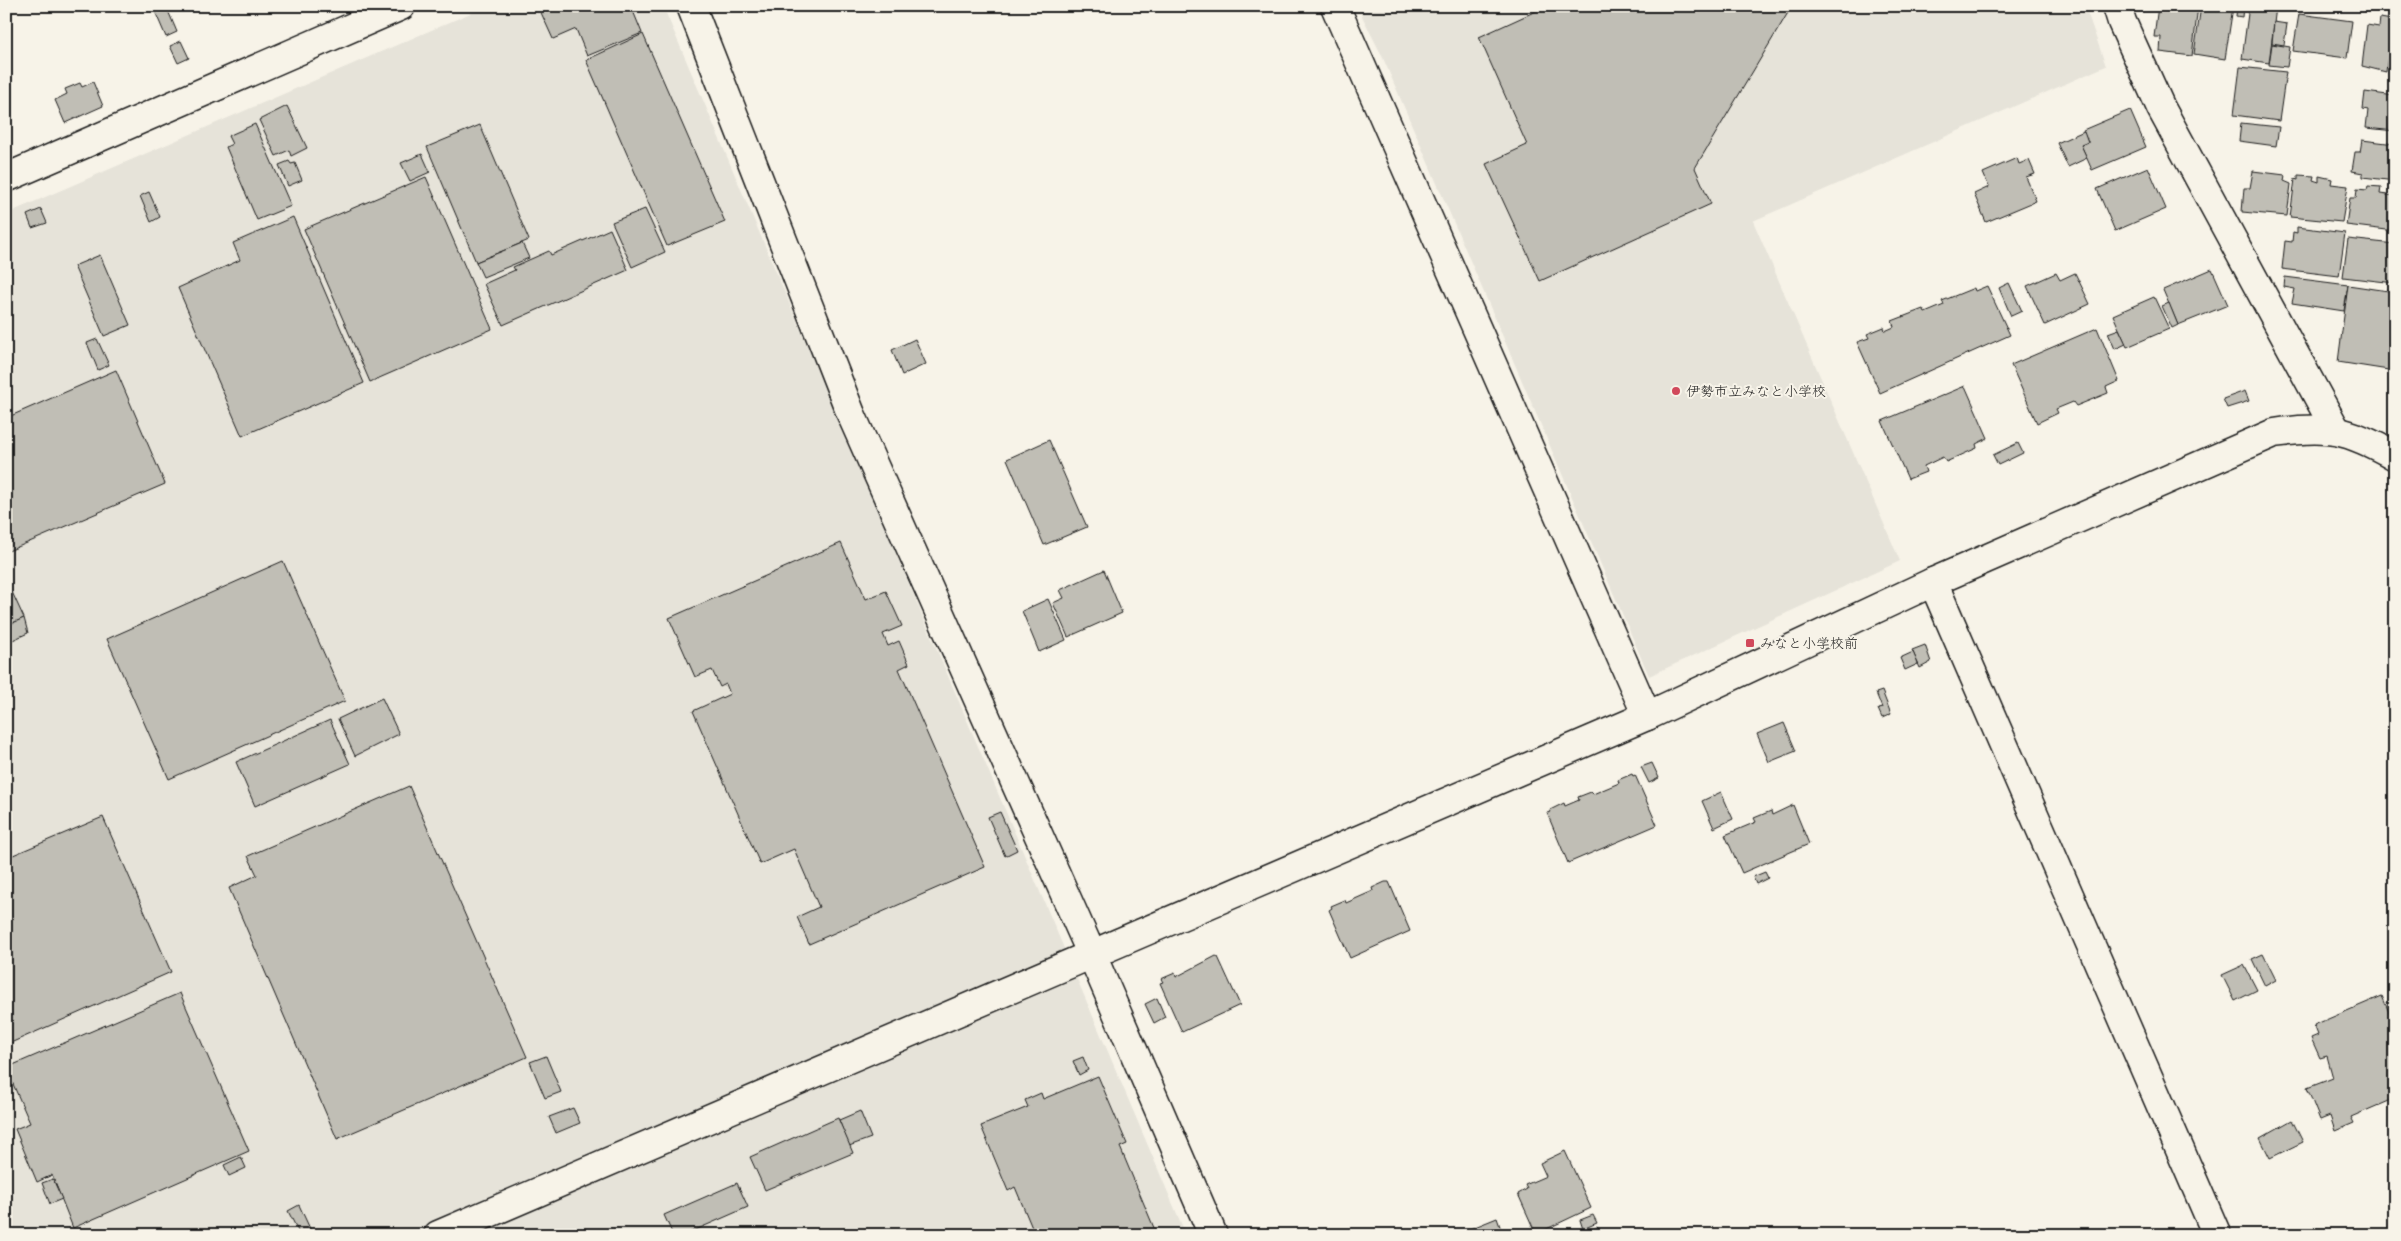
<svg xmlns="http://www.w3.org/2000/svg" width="2401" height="1241" font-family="'Shantell Sans','Klee One',sans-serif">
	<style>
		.built { fill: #e6e3d9 }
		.building { fill: #c0beb5; stroke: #1c1c1c }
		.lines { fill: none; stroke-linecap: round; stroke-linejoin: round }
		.minor-casing { stroke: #1c1c1c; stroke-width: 31 }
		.minor { stroke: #f7f3e8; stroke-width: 28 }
		.poi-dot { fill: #d1495b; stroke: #f7f3e8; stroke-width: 2 }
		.labels { text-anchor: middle; stroke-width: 4; stroke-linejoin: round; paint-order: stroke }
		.poi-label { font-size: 14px; fill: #1c1c1c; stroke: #f7f3e8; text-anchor: start }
	</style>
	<rect width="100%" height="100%" fill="#f7f3e8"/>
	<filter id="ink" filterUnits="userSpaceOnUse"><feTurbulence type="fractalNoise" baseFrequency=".02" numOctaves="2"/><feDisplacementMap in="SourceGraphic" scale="10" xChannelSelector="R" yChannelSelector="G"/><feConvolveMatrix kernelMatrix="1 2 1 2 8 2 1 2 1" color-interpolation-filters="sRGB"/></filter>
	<g filter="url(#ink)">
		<g class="built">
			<path d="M487,6H663L1186,1235H6V214Z"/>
			<path d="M1357,6H2085L2106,66L1753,221L1900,561L1649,676L1383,58Z"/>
		</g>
		<g class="building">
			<path d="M160,6H166L177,32L166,37L154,9Z"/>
			<path d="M538,6H631L642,33L587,56L576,29L553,39Z"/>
			<path d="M1547,6H1792L1695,168L1711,204L1540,281L1486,164L1527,145L1479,37Z"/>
			<path d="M2158,6H2198L2192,56L2160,52L2161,37H2154Z"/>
			<path d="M2201,6L2233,7L2225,59L2194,54Z"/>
			<path d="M2237,6H2243L2242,17L2236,16Z"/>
			<path d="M2249,6L2276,7L2269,63L2242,59Z"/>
			<path d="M2299,14L2352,21L2347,58L2293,51Z"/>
			<path d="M2380,18L2392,20L2386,72L2362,66L2367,25L2379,27Z"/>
			<path d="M2274,22L2287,24L2284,45L2272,43Z"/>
			<path d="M643,34L725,222L667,246L586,60Z"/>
			<path d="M181,41L189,58L178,63L170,46Z"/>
			<path d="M2272,44L2290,47L2287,67L2269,65Z"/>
			<path d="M2240,67L2286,72L2279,121L2234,115Z"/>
			<path d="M93,82L103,106L65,123L55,100L67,94L65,89L80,83L82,87Z"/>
			<path d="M2365,92L2395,96V131L2366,128L2368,110L2363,109Z"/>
			<path d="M287,106L307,148L291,156L289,150L276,156L259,120Z"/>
			<path d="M2130,110L2146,147L2092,170L2081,145L2088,142L2083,130Z"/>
			<path d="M2241,123L2279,127L2276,146L2239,141Z"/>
			<path d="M255,124L291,206L257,220L226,147L232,144L228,136Z"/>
			<path d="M480,125L529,240L476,262L427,147Z"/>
			<path d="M2084,131L2088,142L2081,145L2087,158L2068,167L2057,143Z"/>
			<path d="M2362,140L2395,144V181L2363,177V173L2352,171L2355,152H2360Z"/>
			<path d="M422,154L430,172L410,181L401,163Z"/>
			<path d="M2017,158L2019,164L2029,160L2035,174L2026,177L2036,201L1986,222L1974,194L1989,187L1983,173Z"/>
			<path d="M289,161L291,164L295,163L302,180L288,186L279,165Z"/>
			<path d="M2148,167L2166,209L2115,231L2097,189Z"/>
			<path d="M2253,171L2285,175L2284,181L2291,184L2287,216L2242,212L2244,188H2250Z"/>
			<path d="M2298,175L2314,176L2313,180L2319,182V176L2332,179L2331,184L2348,186L2342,222L2290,217L2295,179L2298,180Z"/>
			<path d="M426,177L492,329L370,382L304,229Z"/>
			<path d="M2368,186L2381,187L2380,194L2395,196V231L2346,225L2350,198H2356L2357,189L2367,190Z"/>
			<path d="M149,192L160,217L151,222L140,196Z"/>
			<path d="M41,209L47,223L32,228L27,215Z"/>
			<path d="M645,209L665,252L632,267L612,222Z"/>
			<path d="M293,217L364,383L242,436L178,288L240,260L233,243Z"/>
			<path d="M2297,227L2345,233L2339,276L2282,269L2285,241L2292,242L2293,232L2297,233Z"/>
			<path d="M610,229L628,270L503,325L484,284L515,270L513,267L549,251L551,255Z"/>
			<path d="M2348,239L2395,244V283L2343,277Z"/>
			<path d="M522,243L529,258L483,277L476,262Z"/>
			<path d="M100,255L130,325L104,336L74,266Z"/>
			<path d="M2212,269L2228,305L2178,325L2163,290Z"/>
			<path d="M2056,273L2060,280L2075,273L2090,304L2045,325L2027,286Z"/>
			<path d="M2285,277L2348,285L2344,311L2292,303L2295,289L2284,287Z"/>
			<path d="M2009,283L2022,311L2011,316L1999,288Z"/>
			<path d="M2348,285L2395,292V371L2338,362Z"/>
			<path d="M1987,286L2010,335L1880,393L1857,342L1869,338L1867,334L1884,327L1885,331L1894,327L1892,321L1923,309L1925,313L1944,305L1942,301L1974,288L1975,291Z"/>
			<path d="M2154,297L2169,329L2127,347L2113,315Z"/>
			<path d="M2169,303L2178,325L2172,328L2162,306Z"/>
			<path d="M2097,328L2119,381L2106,387L2108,393L2076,406L2073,402L2056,409L2058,413L2037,423L2011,365Z"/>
			<path d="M2119,329L2126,344L2115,349L2108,333Z"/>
			<path d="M97,339L109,365L98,370L87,343Z"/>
			<path d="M915,339L926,364L902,375L892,350Z"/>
			<path d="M116,370L165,484L6,552V418Z"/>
			<path d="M1965,386L1988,438L1976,444L1977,448L1946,462L1943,457L1924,466L1926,472L1908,479L1882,421Z"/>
			<path d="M2245,391L2249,401L2227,408L2223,399Z"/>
			<path d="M1049,440L1087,527L1044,545L1007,459Z"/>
			<path d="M2018,443L2023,453L1998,465L1993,455Z"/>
			<path d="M841,543L866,599L886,591L902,626L883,634L888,646L899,641L909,664L899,669L985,867L809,944L797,917L819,907L794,849L760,864L693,711L730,694L726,684L720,687L712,670L695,677L669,618Z"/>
			<path d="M283,561L345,701L169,779L107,639Z"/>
			<path d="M1104,570L1122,613L1068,637L1053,603L1064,598L1060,590Z"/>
			<path d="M12,592L24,618L6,626V594Z"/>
			<path d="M1048,599L1066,640L1039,652L1022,611Z"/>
			<path d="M24,618L28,633L6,643V626Z"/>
			<path d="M1925,645L1931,662L1920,668L1912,650Z"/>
			<path d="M1913,652L1918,664L1905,670L1900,658Z"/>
			<path d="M1882,691L1891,714L1882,718L1878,709L1882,708L1876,693Z"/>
			<path d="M382,698L399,734L355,756L338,719Z"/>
			<path d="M330,720L350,764L255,806L236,762Z"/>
			<path d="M1784,723L1796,751L1769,762L1757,734Z"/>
			<path d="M1652,763L1659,778L1649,783L1641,767Z"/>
			<path d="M1632,774L1633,776L1635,775L1657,825L1568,863L1547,813L1551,812L1550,810L1564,803L1565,806L1579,800L1578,797L1591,792L1593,794L1619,783L1618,780Z"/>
			<path d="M409,786L527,1057L337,1139L229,888L257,875L248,856Z"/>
			<path d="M1721,792L1733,819L1714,828L1702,801Z"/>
			<path d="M1793,805L1809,844L1742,873L1725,835L1756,822L1754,818L1771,811L1772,815Z"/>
			<path d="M1000,812L1017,850L1005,856L988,817Z"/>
			<path d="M103,817L171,972L6,1045V858Z"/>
			<path d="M1765,872L1768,878L1756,884L1753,877Z"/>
			<path d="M1385,882H1389L1410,931L1350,958L1329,910L1332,908L1331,906L1345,900L1346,903L1373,891L1372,888Z"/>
			<path d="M2263,954L2276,980L2265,986L2252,959Z"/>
			<path d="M1216,956L1218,957L1240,1005L1182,1032L1160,983L1163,982L1161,979L1175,973L1176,977Z"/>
			<path d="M2244,965L2257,990L2235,1001L2222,975Z"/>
			<path d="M180,993L249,1151L73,1228L52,1175L37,1182L15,1129L30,1123L6,1068Z"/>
			<path d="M2382,996L2395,1026V1098L2351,1117L2354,1123L2335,1131L2330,1116L2320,1120L2307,1088L2333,1078L2327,1056L2320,1058L2311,1038L2318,1035L2314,1025Z"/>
			<path d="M1157,998L1165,1017L1154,1023L1145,1004Z"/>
			<path d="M546,1056L561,1092L545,1098L530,1062Z"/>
			<path d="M1083,1057L1088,1070L1079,1075L1073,1061Z"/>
			<path d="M1098,1076L1127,1144L1120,1147L1157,1235H1035L1015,1187L1008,1191L981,1126L1028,1107L1025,1100L1041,1093L1043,1099Z"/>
			<path d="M573,1108L580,1123L556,1133L549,1117Z"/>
			<path d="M860,1111L871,1138L849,1146L839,1120Z"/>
			<path d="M838,1118L853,1153L765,1190L750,1157Z"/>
			<path d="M2292,1120L2303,1142L2270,1158L2260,1138Z"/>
			<path d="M1565,1151L1591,1208L1536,1234L1518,1194L1527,1189L1525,1185L1546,1176L1540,1163Z"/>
			<path d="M241,1157L246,1168L229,1176L224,1165Z"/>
			<path d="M53,1179L62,1199L50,1204L42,1183Z"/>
			<path d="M737,1183L748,1207L684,1235H673L664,1215Z"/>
			<path d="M299,1205L312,1233L308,1235H300L288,1211Z"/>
			<path d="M1593,1215L1597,1223L1583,1229L1580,1220Z"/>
			<path d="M1497,1218L1503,1235H1461L1460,1233Z"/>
			<path d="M1597,1227L1601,1235H1580Z"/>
		</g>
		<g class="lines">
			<g class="minor-casing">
				<g id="minor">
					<path d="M691,6L851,414L1092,955L1213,1235"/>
					<path d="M1335,6L1647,716"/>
					<path d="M2117,6L2122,22L2161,108L2336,430"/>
					<path d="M6,178L401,6"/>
					<path d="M1933,582L2217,1235"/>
					<path d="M438,1235L1647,716L1933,582L2274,433C2328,425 2347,429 2395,456"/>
				</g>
			</g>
			<use href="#minor" class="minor"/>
		</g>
	</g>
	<g class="poi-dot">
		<circle cx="1676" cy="391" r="5"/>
		<rect x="1745" y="638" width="10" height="10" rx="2.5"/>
	</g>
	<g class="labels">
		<g class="poi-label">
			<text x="1686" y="396">伊勢市立みなと小学校</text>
			<text x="1760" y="648">みなと小学校前</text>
		</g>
	</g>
	<rect width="2401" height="1241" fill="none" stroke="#f7f3e8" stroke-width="25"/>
	<rect x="12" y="12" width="2376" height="1216" fill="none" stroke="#1c1c1c" stroke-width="2" filter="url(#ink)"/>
</svg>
